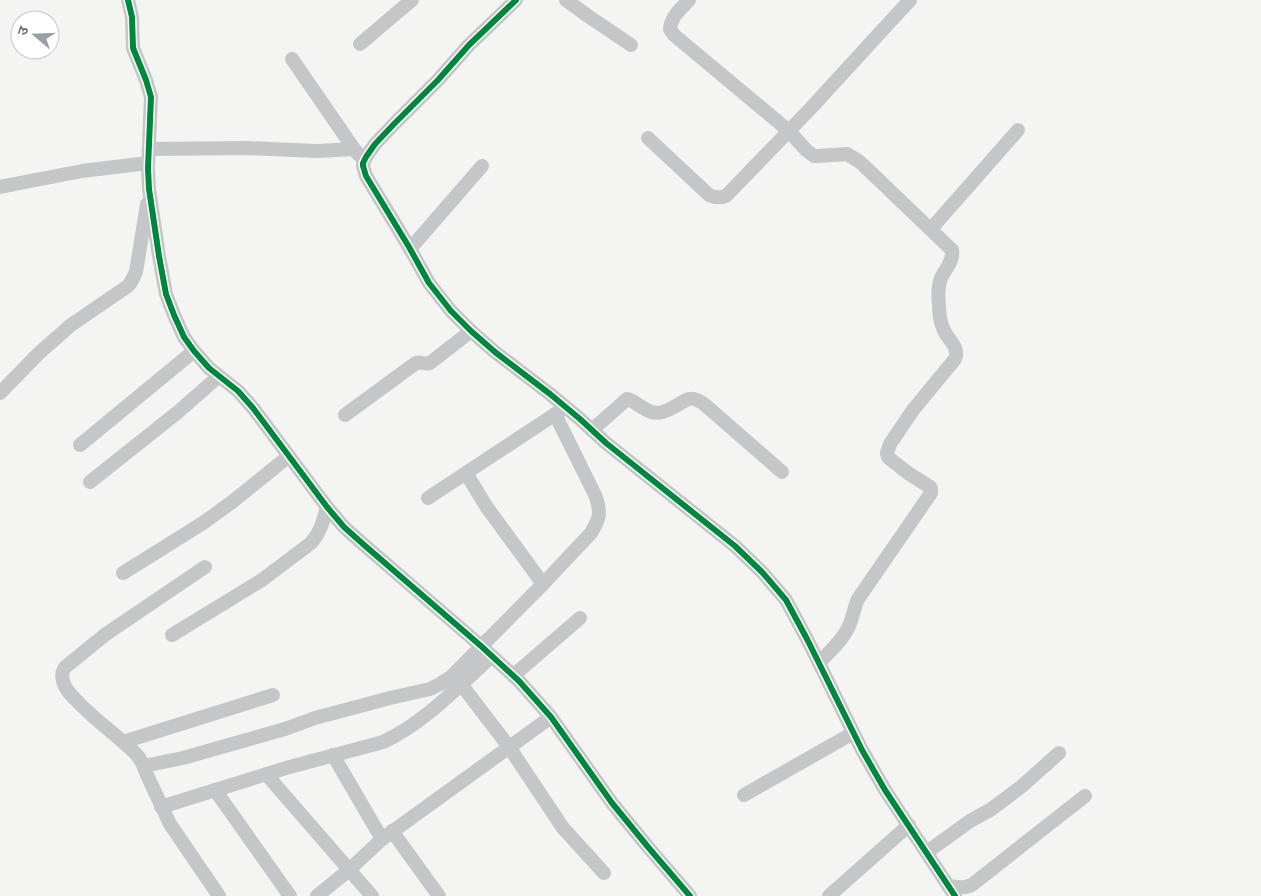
<svg xmlns="http://www.w3.org/2000/svg" width="1261" height="896" font-family="Rubik,'Noto Sans Devanagari',sans-serif">
	<style>
		.lines { fill: none; stroke-linecap: round; stroke-linejoin: round }
		.minor { stroke: #c5c6c8; stroke-width: 14 }
		.cycleway-casing { stroke: #fff; stroke-width: 9 }
		.cycleway { stroke: #00873e; stroke-width: 6 }
	</style>
	<rect width="100%" height="100%" fill="#f4f4f3"/>
	<g class="lines">
		<g class="minor">
			<path d="M128,0L132,17L133,48L146,80L151,97L148,168L149,189L159,256L166,294L174,315L184,337L194,351L209,368L238,391L253,408L327,507L344,527L363,544L481,646L519,681L551,717L612,803L648,847L690,896"/>
			<path d="M516,0L469,45L438,80L394,124L375,144L366,157L363,163V166L366,176L409,247L429,283L451,311L471,331L495,352L550,394L580,419L606,443L735,546L762,572L786,600L807,639L862,750L885,790L955,896"/>
			<path d="M566,0L588,16L631,45"/>
			<path d="M689,0C681,9 671,16 670,29L674,35L789,131L806,150L814,156H818L847,154L860,162L952,250C954,261 945,269 941,278C938,286 938,297 939,305C939,313 940,321 943,328C947,340 960,346 955,359L913,410L890,444L887,453L888,457L890,459L908,473L930,487L931,489V493L858,599C854,608 853,617 849,626C843,640 829,652 819,663"/>
			<path d="M360,44L412,0"/>
			<path d="M292,59L354,149L359,155"/>
			<path d="M648,138L709,195C715,198 720,198 726,196L811,108L910,0"/>
			<path d="M149,149L247,148L317,151L354,149"/>
			<path d="M0,187L82,171L148,163"/>
			<path d="M931,229L1018,130"/>
			<path d="M410,249L482,166"/>
			<path d="M0,393L38,354L71,325L128,286L131,282L136,272L147,204"/>
			<path d="M345,415L416,363C421,361 425,365 430,363L471,331"/>
			<path d="M592,430L627,399C633,400 639,406 645,409C660,419 673,407 686,400C693,397 698,400 704,404L782,472"/>
			<path d="M80,445L194,351"/>
			<path d="M466,473L486,506L543,584"/>
			<path d="M90,482L178,412L219,376"/>
			<path d="M428,498L563,409"/>
			<path d="M205,567L106,634L69,664C63,668 61,673 63,681C65,690 72,696 78,702C96,721 118,736 136,754C142,760 144,767 147,775L170,824L219,896"/>
			<path d="M123,573L203,523L232,502L289,456"/>
			<path d="M172,635L262,580L311,543C321,532 323,521 327,507"/>
			<path d="M514,675L580,618"/>
			<path d="M461,684L509,747L563,828L604,873"/>
			<path d="M123,742L273,695"/>
			<path d="M333,755L382,839"/>
			<path d="M144,766L183,758L285,729L315,718L390,698L430,689L440,684L451,677L543,584L591,533C600,518 601,513 596,497L555,414"/>
			<path d="M266,774L372,896"/>
			<path d="M215,790L290,896"/>
			<path d="M744,795L853,733"/>
			<path d="M161,807L286,768L383,742C423,724 460,685 492,656"/>
			<path d="M392,831L439,896"/>
			<path d="M927,852L970,821L990,810L1005,799L1022,786L1059,753"/>
			<path d="M948,886C958,887 965,889 973,884L1085,796"/>
			<path d="M317,896L349,870L382,839L551,717"/>
			<path d="M829,896L909,825"/>
		</g>
		<g class="cycleway-casing">
			<g id="cycleway">
				<path d="M128,0L132,17L133,48L146,80L151,97L148,168L149,189L159,256L166,294L174,315L184,337L194,351L209,368L238,391L253,408L327,507L344,527L363,544L481,646L519,681L551,717L612,803L648,847L690,896"/>
				<path d="M516,0L469,45L438,80L394,124L375,144L366,157L363,163V166L366,176L409,247L429,283L451,311L471,331L495,352L550,394L580,419L606,443L735,546L762,572L786,600L807,639L862,750L885,790L955,896"/>
			</g>
		</g>
		<use href="#cycleway" class="cycleway"/>
	</g>
	<g transform="translate(35 35) rotate(289)"><circle r="24" fill="#ffffff" stroke="#c3c8cc"/>
	<path d="M0-4L9 19L0 12L-9 19Z" fill="#99a1a8"/>
	<text y="-8" font-size="14" font-weight="bold" text-anchor="middle" fill="#68757f">उ</text>
	</g>
</svg>
